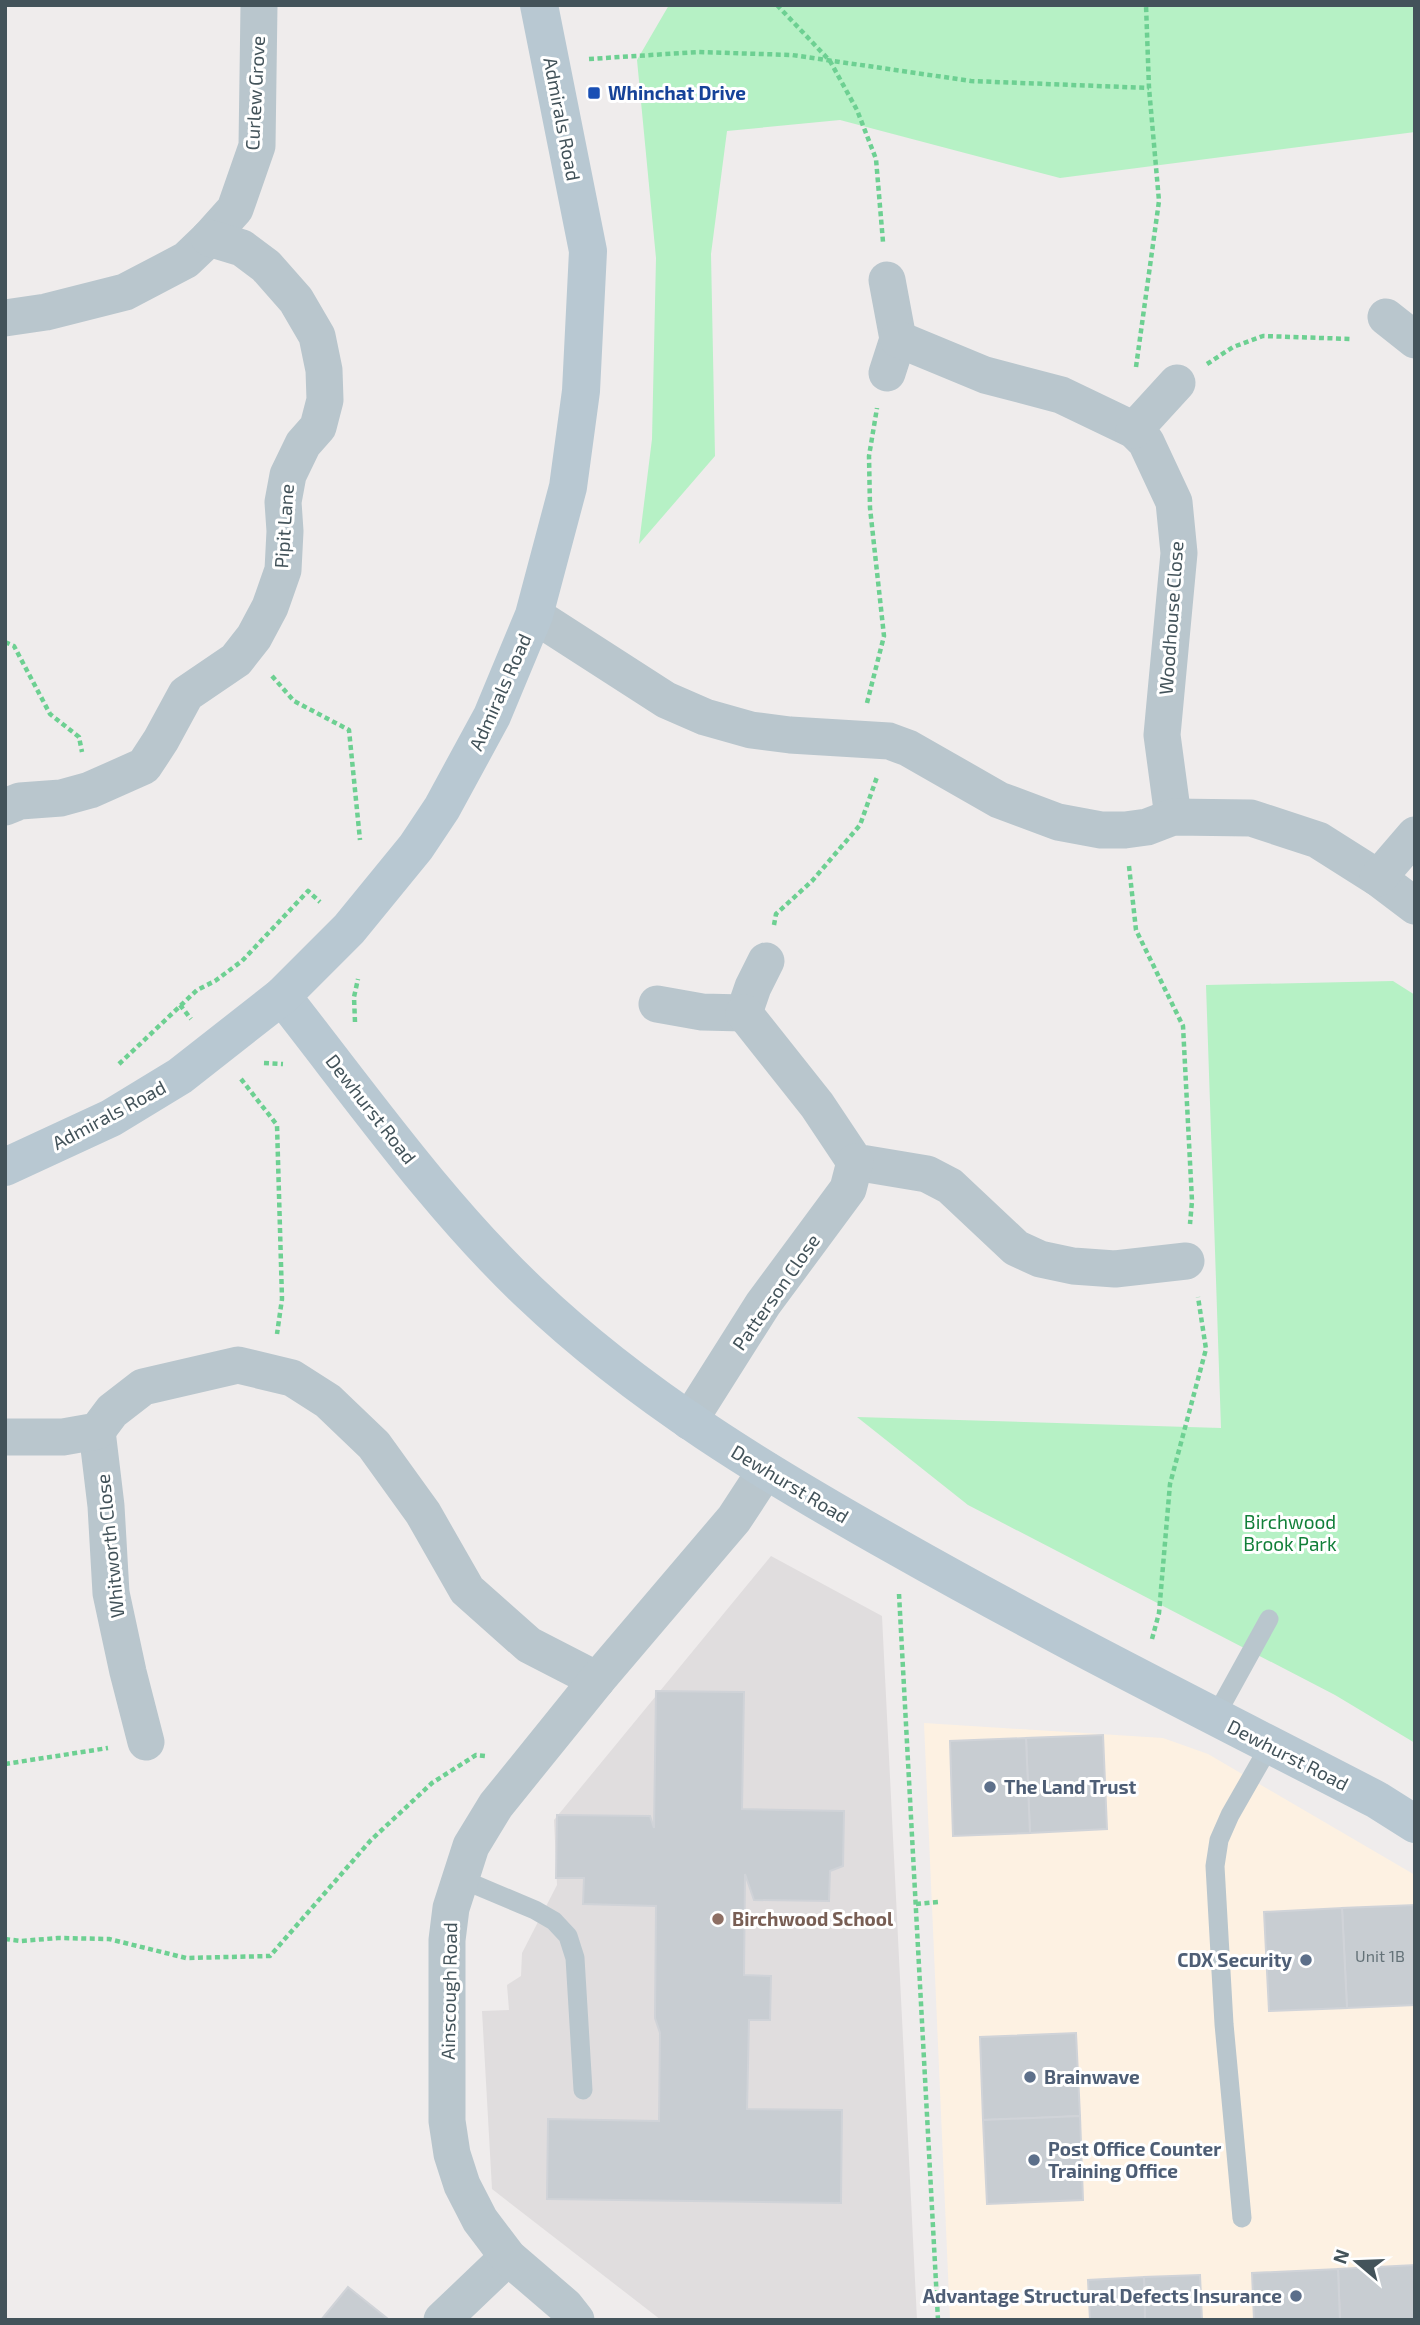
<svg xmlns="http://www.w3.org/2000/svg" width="1420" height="2325" font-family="'Exo 2',sans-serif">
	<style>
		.commercial { fill: #fdf1e2 }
		.education { fill: #e0ddde }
		.green { fill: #b6f1c5 }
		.building { fill: #c8cdd2; stroke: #d0d3d8; stroke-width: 2 }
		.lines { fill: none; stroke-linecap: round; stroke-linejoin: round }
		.path { stroke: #6dd092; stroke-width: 4.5; stroke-dasharray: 5 3.5; stroke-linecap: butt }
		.lane { stroke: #b9c6cd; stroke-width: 19 }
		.street { stroke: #b9c6cd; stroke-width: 37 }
		.secondary { stroke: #b8c8d2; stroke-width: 38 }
		.transit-dot { fill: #1a4fb4; stroke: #fff; stroke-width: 2.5 }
		.service-dot { fill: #5c6f8a; stroke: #fff; stroke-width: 2.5 }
		.education-dot { fill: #8d6e63; stroke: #fff; stroke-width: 2.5 }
		.labels { text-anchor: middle; stroke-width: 6; stroke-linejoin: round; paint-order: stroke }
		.number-label { font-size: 16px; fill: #647278 }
		.street-label { font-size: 19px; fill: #43535a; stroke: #fff }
		.transit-label { font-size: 19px; font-weight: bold; fill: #164399; stroke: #fff; text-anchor: start }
		.park-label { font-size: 19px; fill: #117f39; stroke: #fff }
		.service-label { font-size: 19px; font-weight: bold; fill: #4e5e75; stroke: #fff; text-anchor: start }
		.education-label { font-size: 19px; font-weight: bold; fill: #785e54; stroke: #fff; text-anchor: start }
	</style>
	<rect width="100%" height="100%" fill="#efecec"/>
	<path class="commercial" d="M924,1723L1163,1738L1208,1754L1415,1875V2320H950Z"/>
	<path class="education" d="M771,1556L882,1616L917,2320H661L492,2189L482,2011L509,2010L507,1985L521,1976L522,1953L557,1885L554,1820Z"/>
	<g class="green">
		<path d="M669,5H1415V132L1060,178L840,120L727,131L711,254L715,456L639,544L652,439L656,258L637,60Z"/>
		<path d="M1393,981L1415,995V1743L1335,1695L968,1505L857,1417L1221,1428L1206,985Z"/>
	</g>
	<g class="building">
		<path d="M656,1691L744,1692L742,1809L844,1811L843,1866L830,1871L829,1901L754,1900L745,1874L744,1975L771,1976L770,2020H749L747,2109L842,2110L841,2203L547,2199L548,2119L659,2121L660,2033L655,2018L656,1906L583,1904L584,1878H556L557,1815L650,1816L654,1828Z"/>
		<path d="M1103,1735L1107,1829L1030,1833L1026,1738Z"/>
		<path d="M1026,1738L1030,1833L953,1836L950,1741Z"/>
		<path d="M1415,1905V2005L1347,2008L1342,1908Z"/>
		<path d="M1342,1908L1347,2008L1269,2011L1264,1912Z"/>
		<path d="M1076,2033L1080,2116L983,2120L980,2037Z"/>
		<path d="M1080,2116L1083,2200L987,2204L983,2120Z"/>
		<path d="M1415,2265V2320H1340L1338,2269Z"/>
		<path d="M1338,2269L1340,2320H1254L1252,2273Z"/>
		<path d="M1200,2275L1202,2320H1145L1144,2277Z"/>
		<path d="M1144,2277L1145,2320H1090L1088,2280Z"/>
		<path d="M348,2287L388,2319V2320H321Z"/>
	</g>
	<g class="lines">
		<g class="path">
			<path d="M777,5L830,61L857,110L876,159L883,242"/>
			<path d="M589,59L698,52L792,55L971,81L1149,88"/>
			<path d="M1207,364L1233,347L1263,336L1352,339"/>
			<path d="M1136,367L1159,201L1149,88L1146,5"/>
			<path d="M5,642L14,646L50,714L79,737L82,752"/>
			<path d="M272,676L294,701L349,730L360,840"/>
			<path d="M867,703L884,636L870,508L869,456L877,408"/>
			<path d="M1129,866L1136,930L1183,1026L1192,1201L1190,1224"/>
			<path d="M774,925L776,914L812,881L860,825L877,777"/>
			<path d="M180,1005L191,1019"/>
			<path d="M355,1022L354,997L358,979"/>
			<path d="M264,1063L283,1064"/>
			<path d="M119,1064L197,990L215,981L242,961L308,891L320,902"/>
			<path d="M241,1079L277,1125L282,1299L277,1334"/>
			<path d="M899,1594L938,2320"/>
			<path d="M1152,1639L1159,1613L1170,1484L1206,1349L1198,1297"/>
			<path d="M5,1764L108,1748"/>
			<path d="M916,1904L939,1902"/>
			<path d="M5,1939L21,1941L58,1938L109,1939L186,1958L270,1956L371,1840L432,1783L476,1755L485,1756"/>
		</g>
		<g class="lane">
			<path d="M1215,1717L1269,1619"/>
			<path d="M459,1878L535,1910L554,1921L568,1936L575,1958L583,2090"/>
			<path d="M1242,2218L1224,2024L1215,1866L1219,1840L1230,1815L1270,1745"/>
		</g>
		<g class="street">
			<path d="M887,280L898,339L887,373"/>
			<path d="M1386,317L1415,340"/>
			<path d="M5,318L46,312L125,292L186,260L209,238L235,209L257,146L259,5"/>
			<path d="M898,339L985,375L1061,395L1134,430L1146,442L1174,502L1179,553L1162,735L1173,817"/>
			<path d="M1134,430L1177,383"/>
			<path d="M534,615L666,700L705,717L751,730L790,735L889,741L908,748L999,800L1058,822L1101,830H1125L1147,827L1173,817L1251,818L1318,840L1378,878L1415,906"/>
			<path d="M5,807L20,801L61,798L90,790L144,766L161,740L186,694L236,660L254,637L270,607L283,570L285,531L283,502L288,475L303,444L318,427L325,400L324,370L317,336L296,300L266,266L242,248L209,238"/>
			<path d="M1378,878L1415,835"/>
			<path d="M657,1004L702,1012L744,1013L753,987L766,961"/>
			<path d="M744,1013L817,1105L855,1162L927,1174L950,1186L1016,1248L1040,1259L1073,1266L1115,1269L1186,1261"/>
			<path d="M689,1421L763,1304L848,1189L855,1162"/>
			<path d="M97,1431L106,1506L111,1593L128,1672L146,1742"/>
			<path d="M5,1437H63L97,1431L112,1411L143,1387L238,1365L292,1378L328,1401L374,1445L423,1513L467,1590L529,1645L597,1680"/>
			<path d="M442,2320L508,2257"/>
			<path d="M576,2320L565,2306L508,2257L480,2220L462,2185L452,2154L447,2121V1940L451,1908L471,1846L496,1805L597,1680L734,1519L766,1470"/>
		</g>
		<g class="secondary">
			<path d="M282,996C360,1095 438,1206 530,1293C639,1397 769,1475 899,1548C1056,1637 1217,1717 1377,1800L1415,1824"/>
			<path d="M5,1167L111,1118L180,1076L282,996L349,929L416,847L442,808L492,716L534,615L568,487L581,391L588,251L539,5"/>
		</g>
	</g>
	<rect class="transit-dot" x="587" y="86" width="14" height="14" rx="3.5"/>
	<g class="service-dot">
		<circle cx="990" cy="1787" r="7"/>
		<circle cx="1306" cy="1960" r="7"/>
		<circle cx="1030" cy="2077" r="7"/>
		<circle cx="1034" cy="2160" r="7"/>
		<circle cx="1296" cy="2296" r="7"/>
	</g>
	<circle class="education-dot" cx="718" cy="1919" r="7"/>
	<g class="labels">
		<g class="number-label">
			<text x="1380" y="1962">Unit 1B</text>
		</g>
		<g class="street-label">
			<text transform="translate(255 93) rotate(-87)" y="7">Curlew Grove</text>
			<text transform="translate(562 119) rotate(79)" y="7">Admirals Road</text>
			<text transform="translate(284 526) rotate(-86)" y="7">Pipit Lane</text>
			<text transform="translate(1171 618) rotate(-86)" y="7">Woodhouse Close</text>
			<text transform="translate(500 692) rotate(-66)" y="7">Admirals Road</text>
			<text transform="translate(371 1109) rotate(52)" y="7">Dewhurst Road</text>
			<text transform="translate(109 1115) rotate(-28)" y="7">Admirals Road</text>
			<text transform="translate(776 1292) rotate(-55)" y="7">Patterson Close</text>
			<text transform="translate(790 1484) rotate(31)" y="7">Dewhurst Road</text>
			<text transform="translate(110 1546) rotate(-96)" y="7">Whitworth Close</text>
			<text transform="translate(1288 1755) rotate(27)" y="7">Dewhurst Road</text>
			<text transform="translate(449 1991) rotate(-89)" y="7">Ainscough Road</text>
		</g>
		<g class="transit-label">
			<text x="608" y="100">Whinchat Drive</text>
		</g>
		<g class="park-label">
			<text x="1290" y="1529">Birchwood<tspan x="1290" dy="22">Brook Park</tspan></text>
		</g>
		<g class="service-label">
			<text x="1004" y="1794">The Land Trust</text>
			<text x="1292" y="1967" text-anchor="end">CDX Security</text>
			<text x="1044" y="2084">Brainwave</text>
			<text x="1048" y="2156">Post Office Counter<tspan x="1048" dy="22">Training Office</tspan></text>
			<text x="1282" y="2303" text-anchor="end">Advantage Structural Defects Insurance</text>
		</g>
		<g class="education-label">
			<text x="732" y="1926">Birchwood School</text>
		</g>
	</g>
	<rect width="1420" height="2325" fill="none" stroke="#43535a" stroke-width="14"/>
	<g transform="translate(1357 2262) rotate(289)" stroke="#ffffff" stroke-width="5" paint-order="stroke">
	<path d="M0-5L12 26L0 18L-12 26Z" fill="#43535a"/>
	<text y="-10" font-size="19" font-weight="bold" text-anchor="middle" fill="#43535a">N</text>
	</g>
</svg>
